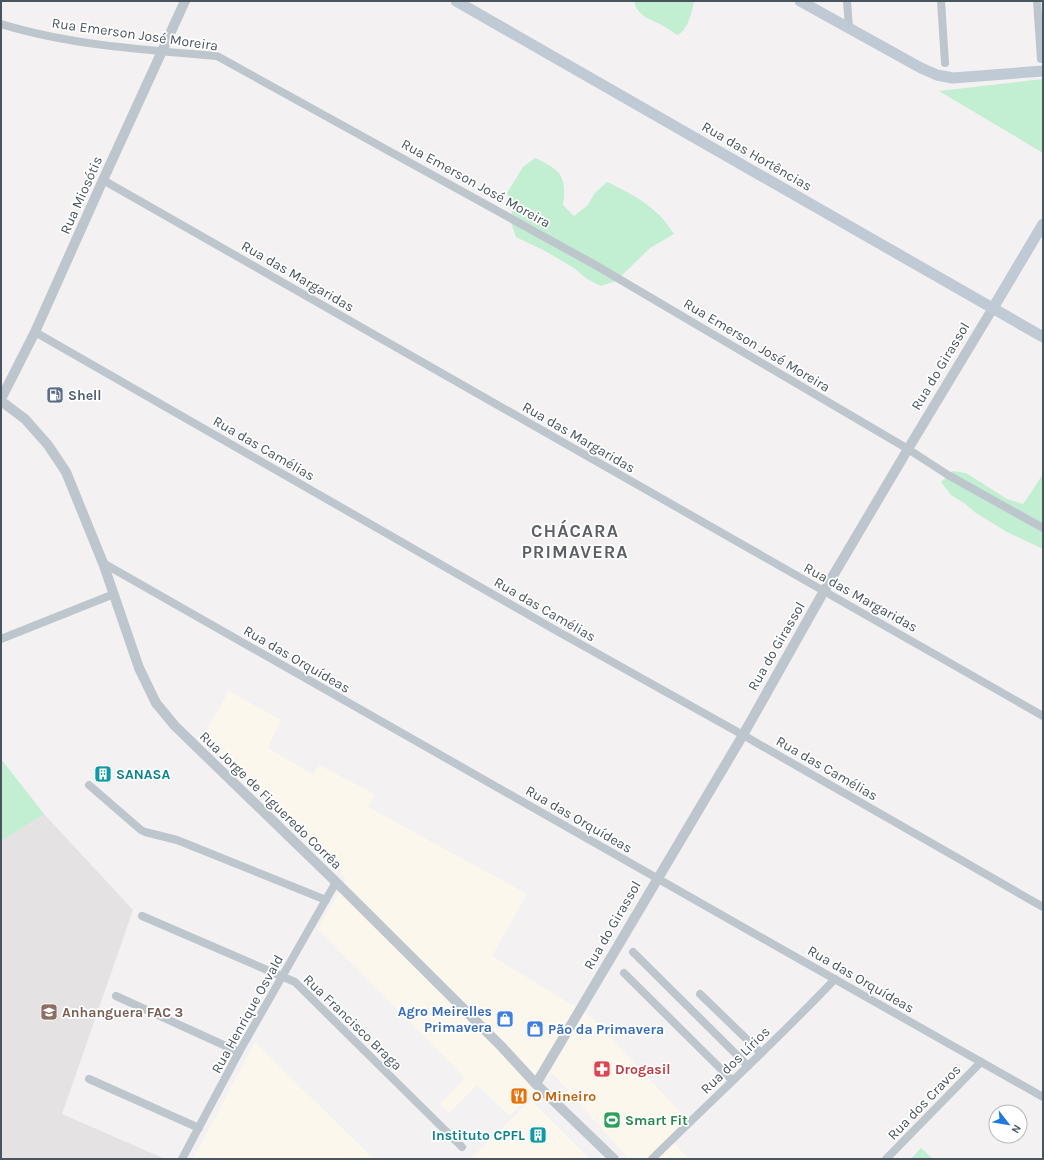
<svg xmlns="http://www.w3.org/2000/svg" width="1044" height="1160" font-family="Karla,sans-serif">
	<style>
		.commercial { fill: #fcf7ec }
		.education { fill: #e4e2e3 }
		.green { fill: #c2eed1 }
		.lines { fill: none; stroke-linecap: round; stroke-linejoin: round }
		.minor { stroke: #bdc6cd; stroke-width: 8 }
		.tertiary { stroke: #bdc6cd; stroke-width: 10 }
		.secondary { stroke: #bfcad4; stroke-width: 11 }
		.labels { text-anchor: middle; stroke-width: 3.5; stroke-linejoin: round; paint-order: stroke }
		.street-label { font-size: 14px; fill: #49555e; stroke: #fff }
		.service-label { font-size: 14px; font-weight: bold; fill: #4e5e75; stroke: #fff; text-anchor: start }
		.culture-label { font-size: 14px; font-weight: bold; fill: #0d838f; stroke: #fff; text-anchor: start }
		.shop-label { font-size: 14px; font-weight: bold; fill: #366cbe; stroke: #fff; text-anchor: end }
		.education-label { font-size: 14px; font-weight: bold; fill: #785e54; stroke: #fff; text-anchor: start }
		.health-label { font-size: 14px; font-weight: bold; fill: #be3a42; stroke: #fff; text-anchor: start }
		.food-label { font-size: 14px; font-weight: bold; fill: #c56008; stroke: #fff; text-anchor: start }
		.leisure-label { font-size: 14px; font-weight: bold; fill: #27864d; stroke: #fff; text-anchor: start }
		.district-label { font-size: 18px; font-weight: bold; letter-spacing: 1px; fill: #5d6166; stroke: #fff }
	</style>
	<rect width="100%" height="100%" fill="#f3f1f1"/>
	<g class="commercial">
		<path d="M229,691L281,720L268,748L313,775L319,765L375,794L368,807L527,894L492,956L590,1016L682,1114L673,1142L689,1159H629L552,1073L510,1116L477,1085L449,1113L440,1104L465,1078L318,929L346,880L337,868L234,769L203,736Z"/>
		<path d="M255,1042L289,1076L374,1159H193Z"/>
		<path d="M531,1100L590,1159H470Z"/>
	</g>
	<path class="education" d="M44,814L133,910L62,1114L165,1159H1V841Z"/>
	<g class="green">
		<path d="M634,1H694C692,11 688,31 677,35C671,31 666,27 660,24C649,19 637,15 634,1Z"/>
		<path d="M1043,79V153L939,91Z"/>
		<path d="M535,158C561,170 567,176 563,205L574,216L587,206L595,193L607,182C624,190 644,200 658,214C664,219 669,227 674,234L650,248L616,281L601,286L587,279L574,268L547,252L516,237L511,223L512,207L507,193L523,167Z"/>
		<path d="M952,471L966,473L1007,499L1023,504L1032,491L1043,474V549L1007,532L976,513L964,503L951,495L941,482Z"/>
		<path d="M1,759L44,814L1,841Z"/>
		<path d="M921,1148L933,1159H911Z"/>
	</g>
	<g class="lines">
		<g class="minor">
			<path d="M847,1L849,28"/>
			<path d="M941,1L945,63"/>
			<path d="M1037,1L1041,59"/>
			<path d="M1,24C70,45 145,50 217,56L597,266L908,449L948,475L1043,528"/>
			<path d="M103,180L1043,716"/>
			<path d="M35,332L557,631L743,735L1043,907"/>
			<path d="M103,563L778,947L1043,1097"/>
			<path d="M1,639L114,594"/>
			<path d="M89,785L141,830L145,832L177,840L326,900"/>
			<path d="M142,916L295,982L462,1147"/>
			<path d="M633,952L748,1066"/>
			<path d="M624,973L732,1080"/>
			<path d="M700,994L761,1053"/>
			<path d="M116,996L239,1052"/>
			<path d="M89,1079L199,1128"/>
			<path d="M182,1159L239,1052L336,882"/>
			<path d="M652,1159C713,1099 776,1041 835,979"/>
			<path d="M886,1159L981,1062"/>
		</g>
		<g class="tertiary">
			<path d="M1,399L35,332L103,180L185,1"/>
			<path d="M1,401L25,419L48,445L66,472L103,563L139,668L156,703L175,726L336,882L501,1046L536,1084L614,1159"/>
			<path d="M536,1084L743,735L824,591L908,449L993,308"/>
		</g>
		<g class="secondary">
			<path d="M456,1L1043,337"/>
			<path d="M800,1L921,68L937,75L953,78L1043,71"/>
			<path d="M993,308L1043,224"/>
		</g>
	</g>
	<defs>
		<g id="fuel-square" transform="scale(0.9)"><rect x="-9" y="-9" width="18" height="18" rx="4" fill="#5c6f8a" stroke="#fff"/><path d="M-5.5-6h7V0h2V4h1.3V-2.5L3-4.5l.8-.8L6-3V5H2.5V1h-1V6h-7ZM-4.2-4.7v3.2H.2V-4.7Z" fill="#fff"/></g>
		<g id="building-square" transform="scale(0.9)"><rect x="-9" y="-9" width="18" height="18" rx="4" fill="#0f9aa8" stroke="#fff"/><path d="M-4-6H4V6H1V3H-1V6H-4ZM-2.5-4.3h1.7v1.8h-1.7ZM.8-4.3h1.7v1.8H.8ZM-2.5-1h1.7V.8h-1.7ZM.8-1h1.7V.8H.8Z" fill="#fff"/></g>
		<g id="university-square" transform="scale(0.9)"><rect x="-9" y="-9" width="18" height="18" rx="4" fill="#8d6e63" stroke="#fff"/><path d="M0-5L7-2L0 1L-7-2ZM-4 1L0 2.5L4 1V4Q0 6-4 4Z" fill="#fff"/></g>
		<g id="shop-square" transform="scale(0.9)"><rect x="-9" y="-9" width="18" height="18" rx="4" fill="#3f7fe0" stroke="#fff"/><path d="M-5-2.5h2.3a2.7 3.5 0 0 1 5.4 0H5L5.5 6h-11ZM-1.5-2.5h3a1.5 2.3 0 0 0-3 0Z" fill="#fff"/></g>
		<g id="pharmacy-square" transform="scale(0.9)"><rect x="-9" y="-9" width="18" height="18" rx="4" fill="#e0444e" stroke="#fff"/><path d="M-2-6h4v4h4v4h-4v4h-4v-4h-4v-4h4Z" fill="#fff"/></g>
		<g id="restaurant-square" transform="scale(0.9)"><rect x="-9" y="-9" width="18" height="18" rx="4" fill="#e8710a" stroke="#fff"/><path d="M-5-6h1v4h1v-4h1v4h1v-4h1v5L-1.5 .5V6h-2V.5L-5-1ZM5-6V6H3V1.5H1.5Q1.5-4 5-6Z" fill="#fff"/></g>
		<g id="stadium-square" transform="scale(0.9)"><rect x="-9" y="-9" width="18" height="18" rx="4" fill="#2e9e5b" stroke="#fff"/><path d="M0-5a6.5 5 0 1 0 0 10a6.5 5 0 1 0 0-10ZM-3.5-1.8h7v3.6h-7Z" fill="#fff"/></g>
	</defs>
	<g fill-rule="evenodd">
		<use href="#fuel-square" x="55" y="395"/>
		<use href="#building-square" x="103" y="774"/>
		<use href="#university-square" x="49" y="1012"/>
		<use href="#shop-square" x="505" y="1019"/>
		<use href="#shop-square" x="535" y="1029"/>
		<use href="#pharmacy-square" x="602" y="1069"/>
		<use href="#restaurant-square" x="519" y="1096"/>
		<use href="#stadium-square" x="612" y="1120"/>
		<use href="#building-square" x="538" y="1135"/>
	</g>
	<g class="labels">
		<g class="street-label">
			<text transform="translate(135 34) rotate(8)" y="5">Rua Emerson José Moreira</text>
			<text transform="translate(757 156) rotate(30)" y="5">Rua das Hortências</text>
			<text transform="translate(476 183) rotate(29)" y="5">Rua Emerson José Moreira</text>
			<text transform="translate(81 195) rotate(-66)" y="5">Rua Miosótis</text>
			<text transform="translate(298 276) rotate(30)" y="5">Rua das Margaridas</text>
			<text transform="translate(757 345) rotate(31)" y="5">Rua Emerson José Moreira</text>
			<text transform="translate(940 366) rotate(-59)" y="5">Rua do Girassol</text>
			<text transform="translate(579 437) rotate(30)" y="5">Rua das Margaridas</text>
			<text transform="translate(264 448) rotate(30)" y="5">Rua das Camélias</text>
			<text transform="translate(861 597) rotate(29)" y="5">Rua das Margaridas</text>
			<text transform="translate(545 609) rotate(30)" y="5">Rua das Camélias</text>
			<text transform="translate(776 646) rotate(-60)" y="5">Rua do Girassol</text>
			<text transform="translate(297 659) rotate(30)" y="5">Rua das Orquídeas</text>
			<text transform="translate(827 768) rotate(30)" y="5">Rua das Camélias</text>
			<text transform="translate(271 800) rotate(44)" y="5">Rua Jorge de Figueredo Corrêa</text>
			<text transform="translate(579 819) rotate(30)" y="5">Rua das Orquídeas</text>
			<text transform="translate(612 925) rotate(-60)" y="5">Rua do Girassol</text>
			<text transform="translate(861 979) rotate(30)" y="5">Rua das Orquídeas</text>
			<text transform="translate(247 1014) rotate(-61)" y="5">Rua Henrique Osvald</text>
			<text transform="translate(353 1022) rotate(44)" y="5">Rua Francisco Braga</text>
			<text transform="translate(735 1060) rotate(-44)" y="5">Rua dos Lírios</text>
			<text transform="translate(924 1102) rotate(-46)" y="5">Rua dos Cravos</text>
		</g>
		<g class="service-label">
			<text x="68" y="400">Shell</text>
		</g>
		<g class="culture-label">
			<text x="116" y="779">SANASA</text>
			<text x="525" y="1140" text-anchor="end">Instituto CPFL</text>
		</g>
		<g class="shop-label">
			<text x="492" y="1016">Agro Meirelles<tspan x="492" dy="16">Primavera</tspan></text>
			<text x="548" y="1034" text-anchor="start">Pão da Primavera</text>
		</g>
		<g class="education-label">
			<text x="62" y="1017">Anhanguera FAC 3</text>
		</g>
		<g class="health-label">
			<text x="615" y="1074">Drogasil</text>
		</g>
		<g class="food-label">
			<text x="532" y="1101">O Mineiro</text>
		</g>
		<g class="leisure-label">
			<text x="625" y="1125">Smart Fit</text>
		</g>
		<g class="district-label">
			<text x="575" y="537">CHÁCARA<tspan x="575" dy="21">PRIMAVERA</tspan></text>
		</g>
	</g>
	<rect width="1044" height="1160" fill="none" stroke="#49555e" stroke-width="4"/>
	<g transform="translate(1008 1124) rotate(121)"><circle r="19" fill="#ffffff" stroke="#b6bbbf"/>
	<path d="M0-3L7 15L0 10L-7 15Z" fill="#1f79df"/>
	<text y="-6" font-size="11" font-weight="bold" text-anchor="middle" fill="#49555e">N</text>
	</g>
</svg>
